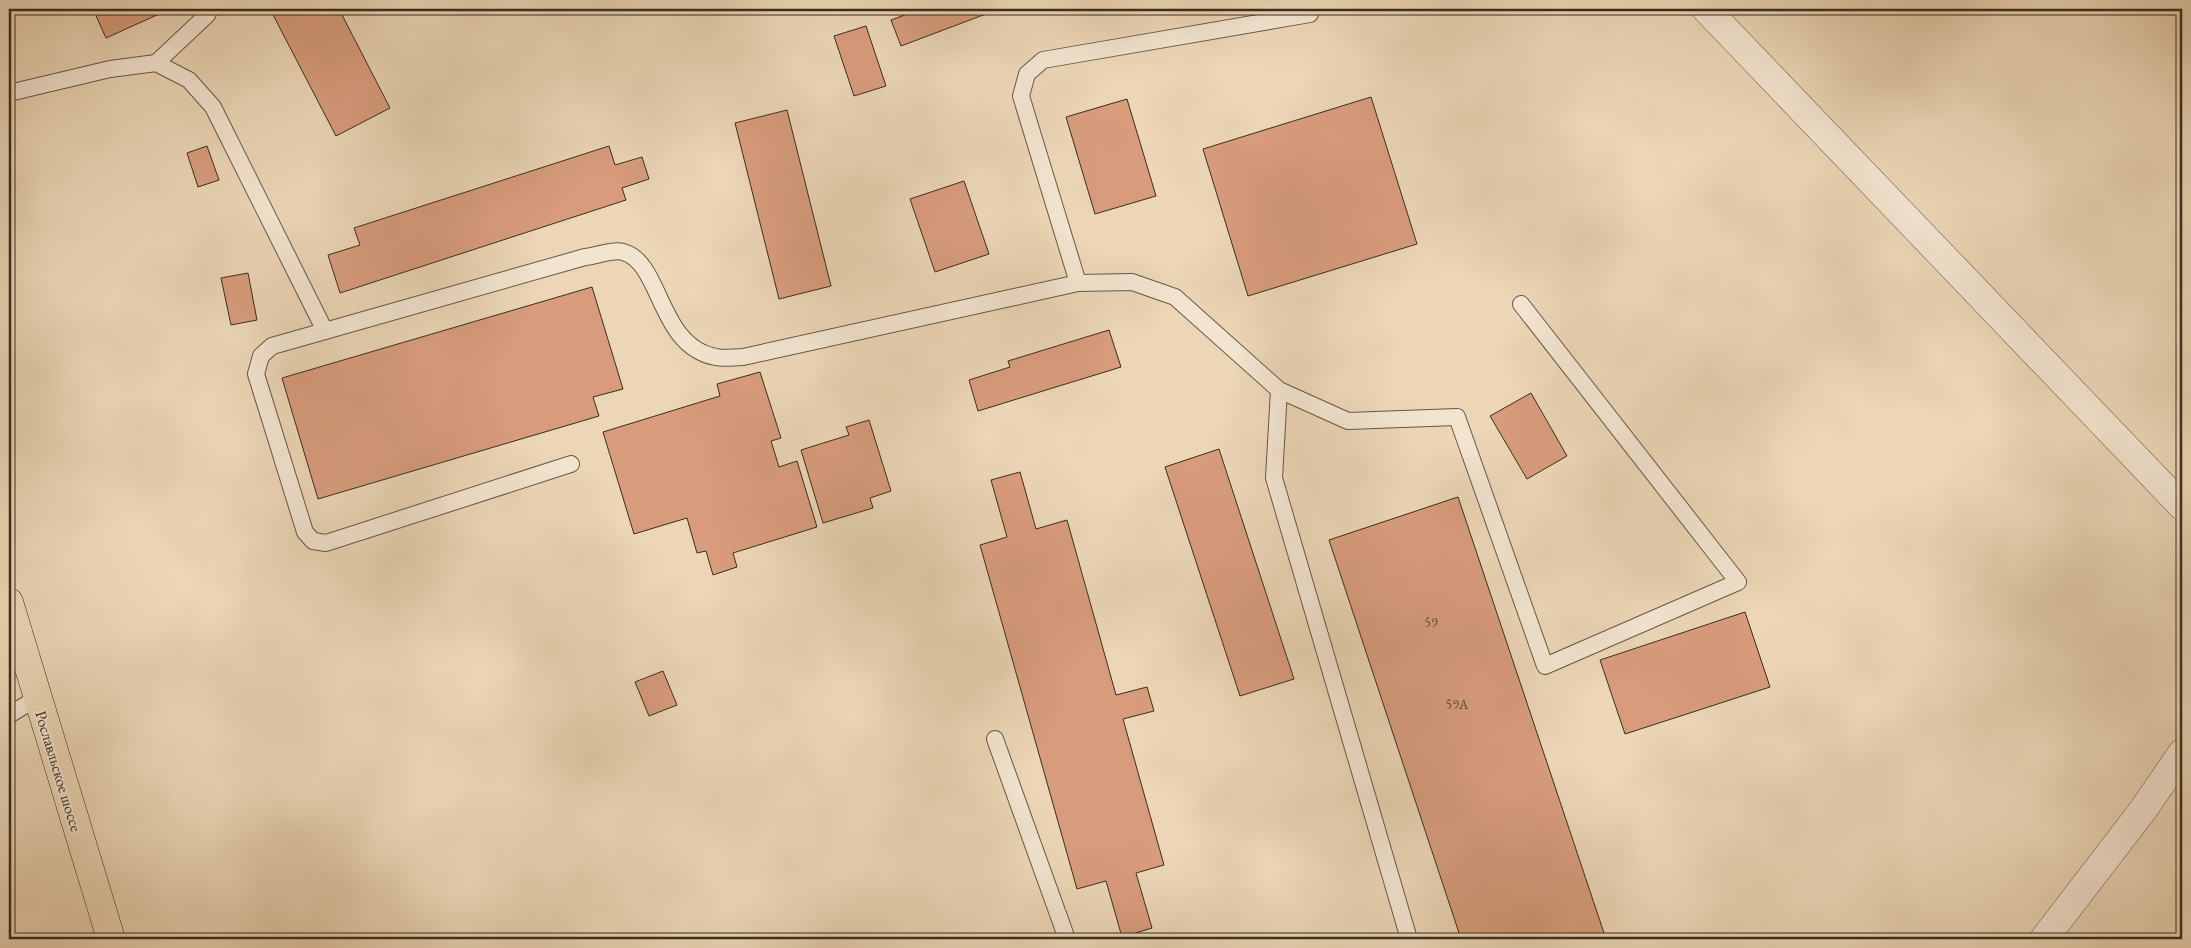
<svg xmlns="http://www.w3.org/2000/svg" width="2191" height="948" font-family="'EB Garamond',serif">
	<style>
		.building { fill: #d89c7d; stroke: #382e1f }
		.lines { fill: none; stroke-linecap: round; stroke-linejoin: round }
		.service-casing { stroke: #655845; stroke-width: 18 }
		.minor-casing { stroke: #655845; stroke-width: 29 }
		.primary-casing { stroke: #382e1f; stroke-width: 29 }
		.service { stroke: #f3e4d0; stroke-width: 16 }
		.minor { stroke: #f3e4d0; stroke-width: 28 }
		.primary { stroke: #ecd6b6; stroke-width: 28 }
		.labels { text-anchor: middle; stroke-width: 4; stroke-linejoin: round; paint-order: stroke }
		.number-label { font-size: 14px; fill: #604a36 }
		.street-label { font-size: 16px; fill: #382e1f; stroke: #f3e4d0 }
	</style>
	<rect width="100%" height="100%" fill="#ecd6b6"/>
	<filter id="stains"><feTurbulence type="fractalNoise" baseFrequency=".004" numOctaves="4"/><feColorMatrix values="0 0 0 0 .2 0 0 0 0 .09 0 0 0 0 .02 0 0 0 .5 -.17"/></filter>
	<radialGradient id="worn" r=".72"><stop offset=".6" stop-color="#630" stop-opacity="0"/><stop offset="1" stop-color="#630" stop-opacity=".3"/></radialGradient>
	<g class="building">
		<path d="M93,9H170L106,38Z"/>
		<path d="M270,9H339L390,108L336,136Z"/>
		<path d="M921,9H999L901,46L891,20Z"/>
		<path d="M866,26L886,86L854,96L834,36Z"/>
		<path d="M1371,97L1417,244L1248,296L1203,149Z"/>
		<path d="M1127,99L1156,196L1095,214L1066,117Z"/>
		<path d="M787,110L831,286L779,299L735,123Z"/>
		<path d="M207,146L219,180L198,187L187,153Z"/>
		<path d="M609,146L615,165L642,157L649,179L622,188L626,200L340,293L328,255L360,245L354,228Z"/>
		<path d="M964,181L989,254L935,272L910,199Z"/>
		<path d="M248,273L257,320L231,325L221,278Z"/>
		<path d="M592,287L623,389L593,397L599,416L318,499L282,378Z"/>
		<path d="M1109,330L1121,367L978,411L969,380L1010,367L1008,361Z"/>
		<path d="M760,372L781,438L771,441L779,467L797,461L817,527L733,553L737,567L713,575L706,551L697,553L687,518L634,534L603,432L720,396L717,384Z"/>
		<path d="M1531,393L1567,456L1527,479L1490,416Z"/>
		<path d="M869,420L891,491L870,498L873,508L823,523L801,450L849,435L846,427Z"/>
		<path d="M1219,449L1294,679L1240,696L1165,467Z"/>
		<path d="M1020,472L1036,529L1067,520L1116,695L1147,687L1154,711L1123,719L1164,865L1136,873L1152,928L1122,937L1106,881L1077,889L980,545L1007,537L991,480Z"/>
		<path d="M1458,497L1606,939H1461L1329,540Z"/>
		<path d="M1745,612L1770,687L1625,734L1600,660Z"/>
		<path d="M663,671L677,705L649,716L635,682Z"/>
	</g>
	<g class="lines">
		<g class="service-casing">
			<g id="service">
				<path d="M156,63L207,15L210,9"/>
				<path d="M9,93L110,69L156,63L189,80L213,107L325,331L585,257C596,256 614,249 623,252C662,262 658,347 716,357C724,359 734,357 743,357L1078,283L1021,96L1027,74L1043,60L1310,14"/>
				<path d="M1078,283L1132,282L1175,297L1279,390L1348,421L1457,417L1545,666L1738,582L1521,304"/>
				<path d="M325,331L272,346L261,356L256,374L305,532L313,541L326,543L571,464"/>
				<path d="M1279,390L1274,478L1409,939"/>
				<path d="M9,715L37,698"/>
				<path d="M995,739L1067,939"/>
			</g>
		</g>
		<g class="minor-casing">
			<g id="minor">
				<path d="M1706,9L2182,506"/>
				<path d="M2044,939L2143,810L2182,753"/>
			</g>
		</g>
		<g class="primary-casing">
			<path id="primary" d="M9,602L111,939"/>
		</g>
		<use href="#service" class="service"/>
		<use href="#minor" class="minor"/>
		<use href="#primary" class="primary"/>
	</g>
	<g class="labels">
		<g class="number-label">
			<text x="1431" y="627">59</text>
			<text x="1457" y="709">59А</text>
		</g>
		<g class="street-label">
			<text transform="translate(59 771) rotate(73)" y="6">Рославльское шоссе</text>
		</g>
	</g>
	<rect width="2191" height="948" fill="none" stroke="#ecd6b6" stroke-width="30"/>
	<rect x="10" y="10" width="2171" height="928" fill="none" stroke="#382e1f" stroke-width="2.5"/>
	<rect x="15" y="15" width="2161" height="918" fill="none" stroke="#382e1f"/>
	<rect width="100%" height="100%" filter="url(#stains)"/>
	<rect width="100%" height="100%" fill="url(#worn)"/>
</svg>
